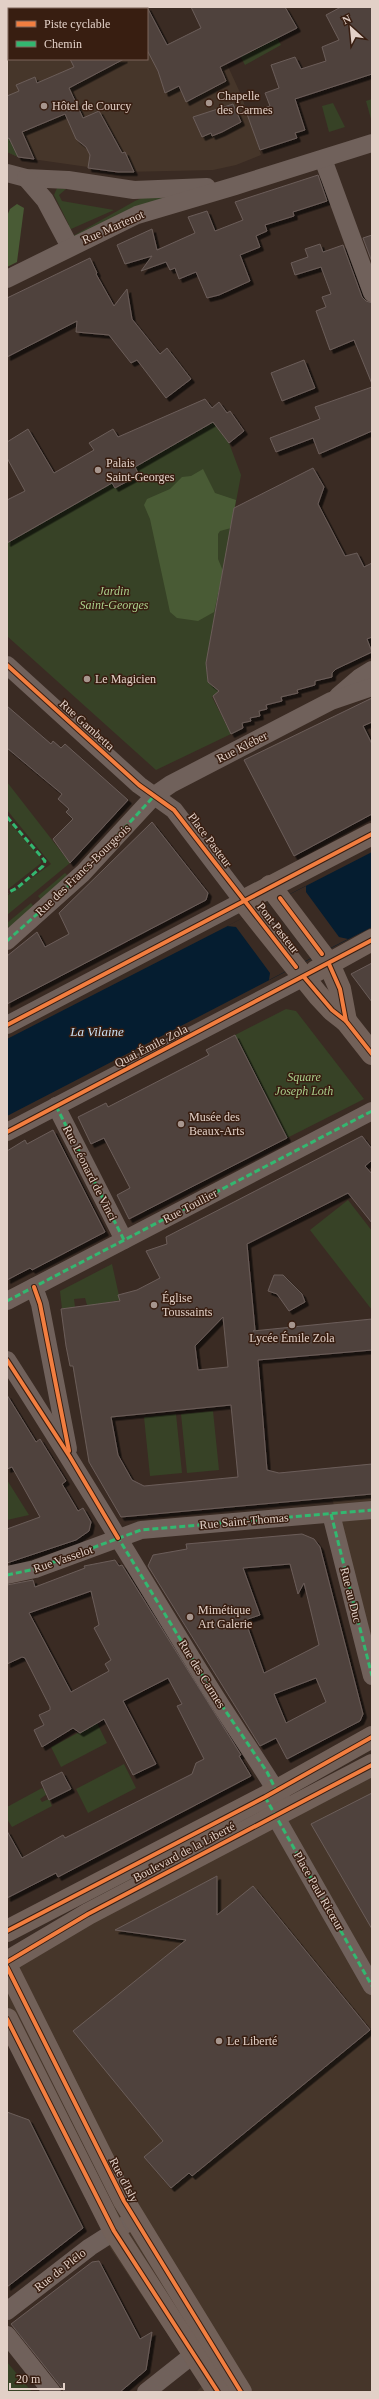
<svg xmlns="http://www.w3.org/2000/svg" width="379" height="2399" font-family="'Times New Roman',serif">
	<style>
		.commercial { fill: #46362a }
		.green { fill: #374226 }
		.forest { fill: #495b35 }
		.water { fill: #051d30 }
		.pier { fill: #3a2b23 }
		.building { fill: #50433e; stroke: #6b5d59; fill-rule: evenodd; filter: url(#shadow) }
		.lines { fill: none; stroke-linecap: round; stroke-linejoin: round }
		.minor { stroke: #70615b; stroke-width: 18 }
		.major { stroke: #726159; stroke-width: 22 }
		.quiet { stroke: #33b770; stroke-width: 3; stroke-dasharray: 6 3; stroke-linecap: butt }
		.cycleway-casing { stroke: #381e11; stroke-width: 6 }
		.cycleway { stroke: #f27e40; stroke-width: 4 }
		.poi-dot { fill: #a7968e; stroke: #381e11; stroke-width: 1.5 }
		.labels { text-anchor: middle; stroke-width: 3; stroke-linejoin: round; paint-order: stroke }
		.poi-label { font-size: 12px; fill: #e2d0c7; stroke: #381e11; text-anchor: start }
		.street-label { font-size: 12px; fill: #e2d0c7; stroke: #381e11 }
		.park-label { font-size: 12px; font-style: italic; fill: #aacf8b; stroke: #381e11 }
		.water-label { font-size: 13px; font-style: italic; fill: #c8e1f6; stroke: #381e11 }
	</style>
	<defs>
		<filter id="shadow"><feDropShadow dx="3.5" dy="3.5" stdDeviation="0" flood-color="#0009"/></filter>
	</defs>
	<rect width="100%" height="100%" fill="#3a2b23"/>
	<g class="commercial">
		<path d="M7,7H124L125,9H9V59H147V50L154,63L214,36L242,97L261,155L236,165L213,170L123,172L18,157L7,152Z"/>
		<path d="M372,1494V1653L332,1498Z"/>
		<path d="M372,1757V2392H196L202,2386L111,2249L7,2042V1953Z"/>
	</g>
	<g class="green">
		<path d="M214,7H260L281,45L245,65Z"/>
		<path d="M372,99V119H371L366,101Z"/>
		<path d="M333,103L345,127L329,132L322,106Z"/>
		<path d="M7,133L18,157L7,152Z"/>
		<path d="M57,188L66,189L59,195L62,201L114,210L71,229L65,227L69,225L54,195Z"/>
		<path d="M176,197L80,237L73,236L135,201L142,198Z"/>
		<path d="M210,418L229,443L241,475L206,663L208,682L219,691L212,697L231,734L156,770L7,636V543L112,483L116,488L139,475L135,467L195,433Z"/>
		<path d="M7,782L70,863L7,915V896L51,864L7,810Z"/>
		<path d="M9,822L40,857L41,863L7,890V823Z"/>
		<path d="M65,873L70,878L42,901L38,896Z"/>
		<path d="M31,903L35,908L9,929L7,923Z"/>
		<path d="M286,1009L296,1011L364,1099L287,1138L235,1035Z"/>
		<path d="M348,1200L372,1231V1310L310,1230Z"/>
		<path d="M112,1264L120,1300L89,1306L87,1305L85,1298L74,1299L75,1307L62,1309L60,1291Z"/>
		<path d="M213,1411L219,1470L187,1473L181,1414Z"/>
		<path d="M176,1414L182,1473L150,1476L144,1417Z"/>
		<path d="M7,1480L29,1515L7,1520Z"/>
		<path d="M97,1723L107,1743L61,1767L51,1747Z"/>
		<path d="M124,1764L136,1788L88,1813L76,1789Z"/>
		<path d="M42,1788L47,1794L40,1799L42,1802L49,1799L52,1806L12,1827L7,1819V1807Z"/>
		<path d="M7,2362L32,2392H7Z"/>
	</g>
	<g class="forest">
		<path d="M17,204L24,208L17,262L7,267V216L10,209Z"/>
		<path d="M203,469L215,493L236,500L231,528L220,531L218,534V559L223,571L214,612L198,621L177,618L170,612L150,519L144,505L147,499L170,489L182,477L191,476Z"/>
	</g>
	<path class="water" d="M372,852V927L7,1116V1039Z"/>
	<path class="pier" d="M306,886V892L339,937L348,939L269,980L270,973L236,927L227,926Z"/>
	<g class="building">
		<path d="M147,7L167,45L201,28L191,7H285L297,28L220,67L226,81L186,102L179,86L165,93L158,71L147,50Z"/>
		<path d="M341,7H372V74L295,99L305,130L295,133L297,138L260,150L247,114L270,106L265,93L279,88L271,65L295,57L301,69L326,61L322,47L339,40L326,15Z"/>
		<path d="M70,59H124L69,88L83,118L99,111L122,153L125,152L134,172H118L88,168L90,155L86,147L76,139L65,114L22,132L34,159L18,157L9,138L7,139V96L19,91L16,85L35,77L37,83L74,67Z"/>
		<path d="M233,104L241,122L222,132L212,136L211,133L202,137L193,117Z"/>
		<path d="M318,175L327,201L293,212L294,216L265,225L267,231L256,236L260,247L240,255L250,281L219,295L207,298L196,272L179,279L175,268L170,270L166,262L141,271L152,256L125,264L117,245L152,229L157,250L195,233L188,217L207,211L215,231L243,220L235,202Z"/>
		<path d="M372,235V262L363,238Z"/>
		<path d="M320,244L323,252L343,245L362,297L366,301L372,303V384L354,340L330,350L316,311L326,307L322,297L331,294L321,267L295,275L291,263L308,257L305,249Z"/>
		<path d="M90,258L97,273L96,274L114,306L127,289L132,319L160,354L167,348L191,379L166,398L137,360L131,363L109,335L76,332L77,321L7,357V298Z"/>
		<path d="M304,360L315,388L282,401L271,373Z"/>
		<path d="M372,387V431L319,454L313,438L276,452L270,438L320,419L315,407Z"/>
		<path d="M205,399L212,408L219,402L227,413L230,411L244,431L229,443L213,422L135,467L139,475L115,488L112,483L7,543V500L25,491L7,458V442L28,429L54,473L94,450L89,443L113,429L118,437Z"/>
		<path d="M313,468L324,487L318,504L345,556L357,553L364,567L372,563V637L367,639L372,652L336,669L332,673V677L315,681V685L297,690L298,693L281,697L282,701L266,705L267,709L259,711L260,716L250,718L251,721L242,723L243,728L231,734L213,696L219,691L208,682L206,663L234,508Z"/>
		<path d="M372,698V722L363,726L372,744V814L294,856L244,760Z"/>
		<path d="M7,706L51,744L53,741L61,748L65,744L128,800L70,863L53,839L73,819L66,812L69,809L58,799L62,794L7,748Z"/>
		<path d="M152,822L208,893L206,900L7,1004V956L37,932L45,947L69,934L59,913Z"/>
		<path d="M372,963V1002L351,974Z"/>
		<path d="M235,1035L287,1138L129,1219L117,1195L130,1188L104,1138L91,1144L78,1117L106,1103L108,1107L209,1055L206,1050Z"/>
		<path d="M53,1130L105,1232L32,1270L30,1268L7,1280V1151L25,1140L27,1144Z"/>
		<path d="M362,1136L372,1149V1160L365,1166L372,1174V1223L348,1193L247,1244L255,1330L253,1331L372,1319V1350L258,1360L267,1470L279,1473L372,1464V1494L121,1517L89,1462L73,1366H70L66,1346L61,1309L120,1301L118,1295L137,1290L160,1278L146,1251L167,1244L166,1237ZM223,1317L228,1367L198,1370L195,1346ZM231,1405L238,1477L144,1486L132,1480L118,1455L111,1417Z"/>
		<path d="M274,1275H283L302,1294L305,1302L289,1311L277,1294L268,1291Z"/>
		<path d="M7,1395L36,1442L40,1439L66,1481L62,1484L78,1511L83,1508L91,1522L89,1531L76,1540L7,1563V1529L40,1517L12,1467L7,1469Z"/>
		<path d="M302,1534L314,1539L320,1547L363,1714L360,1721L287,1759L276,1738L260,1746L148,1566L153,1555L187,1549L186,1544ZM290,1564L298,1594L304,1583L319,1645L264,1673L245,1620L260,1615L243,1568ZM316,1678L326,1702L286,1723L274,1694Z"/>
		<path d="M115,1560L119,1566L122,1565L241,1755L239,1756L251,1776L58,1877L56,1873L7,1898V1831L22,1858L63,1835L65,1838L192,1774L196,1763L204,1759L177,1706L182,1704L168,1678L123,1701L156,1764L133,1775L104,1719L80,1733L73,1728L42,1747L34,1730L44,1725L39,1715L50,1710V1707L25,1658L22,1657L7,1664V1585L33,1580L35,1587L85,1568L84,1566ZM91,1591L99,1625L94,1628L111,1660L105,1664L109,1671L71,1692L29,1613Z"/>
		<path d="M62,1772L71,1789L49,1800L41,1782Z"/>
		<path d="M372,1793V1929L311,1824Z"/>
		<path d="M217,1876V1915L253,1886L370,2030L192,2176L189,2173L171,2188L144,2157L163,2141L73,2031L186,1940L115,1930Z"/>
		<path d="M7,2112L29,2120L83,2228L7,2287Z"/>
		<path d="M99,2261L140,2339L152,2332L146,2370L120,2392H65L11,2324L92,2262Z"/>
	</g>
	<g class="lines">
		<g class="minor">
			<path d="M323,159L372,293"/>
			<path d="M7,173L26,178L68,180L134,190L207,187"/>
			<path d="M26,178L45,200L70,247"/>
			<path d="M7,279L137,215L235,186L372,143"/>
			<path d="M7,665L139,785L174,810L243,901L7,1025"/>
			<path d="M338,696L359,678L372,670"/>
			<path d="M7,941L83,873L155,795L171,784L331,701L372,687"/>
			<path d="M56,1106L124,1240"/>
			<path d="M7,1132L304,977"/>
			<path d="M34,1287L40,1304L68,1449"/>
			<path d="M7,1301L372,1111"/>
			<path d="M7,1360C75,1465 139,1573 205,1680C230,1721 258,1760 283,1802"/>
			<path d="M331,1514L372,1676"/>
			<path d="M7,1575L35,1569L141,1530L372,1510"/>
			<path d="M269,1805L372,1986"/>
			<path d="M7,2311L90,2247L134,2219"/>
			<path d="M7,2335L52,2392"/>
			<path d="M146,2392L194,2354"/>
		</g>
		<g class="major">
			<path d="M372,834L243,901L318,995L332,1010L346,1021L372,1054"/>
			<path d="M270,886L329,964L340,989L346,1021"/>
			<path d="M316,971L372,940"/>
			<path d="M7,1931L265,1797L372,1737"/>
			<path d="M7,1962L88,1914L372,1765"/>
			<path d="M7,1967L124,2201L241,2392"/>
			<path d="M7,2019L114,2231L218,2392"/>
		</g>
		<g class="quiet">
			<path d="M7,817L45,861L43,866L17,888L7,893"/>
			<path d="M7,941L83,873L155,795"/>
			<path d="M56,1106L124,1240"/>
			<path d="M7,1301L372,1111"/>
			<path d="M331,1514L372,1676"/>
			<path d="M117,1536L212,1691L267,1772L276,1790"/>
			<path d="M7,1575L35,1569L141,1530L372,1510"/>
			<path d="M265,1797L372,1986"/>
		</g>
		<g class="cycleway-casing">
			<g id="cycleway">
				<path d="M7,665L139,785L174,810L296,967"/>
				<path d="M280,898L322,954"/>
				<path d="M329,964L340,989L346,1021"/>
				<path d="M304,977L332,1010L346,1021L372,1054"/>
				<path d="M7,1025L372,834"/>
				<path d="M7,1132L372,940"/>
				<path d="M34,1287L40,1304L69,1451"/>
				<path d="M7,1360L70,1457L118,1538"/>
				<path d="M7,1931L265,1797L372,1737"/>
				<path d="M7,1962L88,1914L372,1765"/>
				<path d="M7,1967L124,2201L241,2392"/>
				<path d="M7,2019L114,2231L218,2392"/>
			</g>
		</g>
		<use href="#cycleway" class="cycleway"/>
	</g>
	<g class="poi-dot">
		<circle cx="209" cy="103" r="4"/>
		<circle cx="44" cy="106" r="4"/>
		<circle cx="98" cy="470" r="4"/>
		<circle cx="87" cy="679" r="4"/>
		<circle cx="181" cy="1124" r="4"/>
		<circle cx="154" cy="1305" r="4"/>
		<circle cx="292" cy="1325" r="4"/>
		<circle cx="190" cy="1617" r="4"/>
		<circle cx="219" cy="2041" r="4"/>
	</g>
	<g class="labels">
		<g class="poi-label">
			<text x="217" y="100">Chapelle<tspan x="217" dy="14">des Carmes</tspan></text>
			<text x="52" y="110">Hôtel de Courcy</text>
			<text x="106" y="467">Palais<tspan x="106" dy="14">Saint-Georges</tspan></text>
			<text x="95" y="683">Le Magicien</text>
			<text x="189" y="1121">Musée des<tspan x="189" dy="14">Beaux-Arts</tspan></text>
			<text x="162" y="1302">Église<tspan x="162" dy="14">Toussaints</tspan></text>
			<text x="292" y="1342" text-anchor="middle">Lycée Émile Zola</text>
			<text x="198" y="1614">Mimétique<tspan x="198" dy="14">Art Galerie</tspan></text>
			<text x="227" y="2045">Le Liberté</text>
		</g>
		<g class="street-label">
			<text transform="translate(113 227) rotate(-24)" y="4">Rue Martenot</text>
			<text transform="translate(87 725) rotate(42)" y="4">Rue Gambetta</text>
			<text transform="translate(242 747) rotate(-27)" y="4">Rue Kléber</text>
			<text transform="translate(210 840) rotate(53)" y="4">Place Pasteur</text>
			<text transform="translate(83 870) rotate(-44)" y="4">Rue des Francs-Bourgeois</text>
			<text transform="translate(278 928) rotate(52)" y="4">Pont Pasteur</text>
			<text transform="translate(151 1046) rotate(-27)" y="4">Quai Émile Zola</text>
			<text transform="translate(90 1173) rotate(63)" y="4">Rue Léonard de Vinci</text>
			<text transform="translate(190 1206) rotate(-28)" y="4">Rue Toullier</text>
			<text transform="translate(244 1521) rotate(-5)" y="4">Rue Saint-Thomas</text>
			<text transform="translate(63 1559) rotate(-19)" y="4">Rue Vasselot</text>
			<text transform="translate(351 1595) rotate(76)" y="4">Rue au Duc</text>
			<text transform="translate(202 1674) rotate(58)" y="4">Rue des Carmes</text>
			<text transform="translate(184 1852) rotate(-28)" y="4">Boulevard de la Liberté</text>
			<text transform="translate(319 1891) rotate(60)" y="4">Place Paul Ricœur</text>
			<text transform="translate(124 2180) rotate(62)" y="4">Rue d'Isly</text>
			<text transform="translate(60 2270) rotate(-38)" y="4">Rue de Plélo</text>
		</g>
		<g class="park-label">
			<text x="114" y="595">Jardin<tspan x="114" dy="14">Saint-Georges</tspan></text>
			<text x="304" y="1081">Square<tspan x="304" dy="14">Joseph Loth</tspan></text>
		</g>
		<g class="water-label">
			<text x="97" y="1036">La Vilaine</text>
		</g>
	</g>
	<rect width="379" height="2399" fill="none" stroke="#e2d0c7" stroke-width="16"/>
	<rect x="8" y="8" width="140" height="52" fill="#381e11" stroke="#7c655a"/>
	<rect x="16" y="21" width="20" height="6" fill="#f27e40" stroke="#7c655a"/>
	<text x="44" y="28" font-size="12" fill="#e2d0c7">Piste cyclable</text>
	<rect x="16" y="41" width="20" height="6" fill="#33b770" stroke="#7c655a"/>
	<text x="44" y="48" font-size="12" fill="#e2d0c7">Chemin</text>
	<g transform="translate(351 28) rotate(333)" stroke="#381e11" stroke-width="3" paint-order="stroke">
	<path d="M0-3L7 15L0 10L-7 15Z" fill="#e2d0c7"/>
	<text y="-6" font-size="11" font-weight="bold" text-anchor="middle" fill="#e2d0c7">N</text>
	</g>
	<path d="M10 2383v6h54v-6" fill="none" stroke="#e2d0c7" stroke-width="2"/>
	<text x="16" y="2383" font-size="12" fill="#e2d0c7" stroke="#381e11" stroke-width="3" paint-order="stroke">20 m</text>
</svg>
